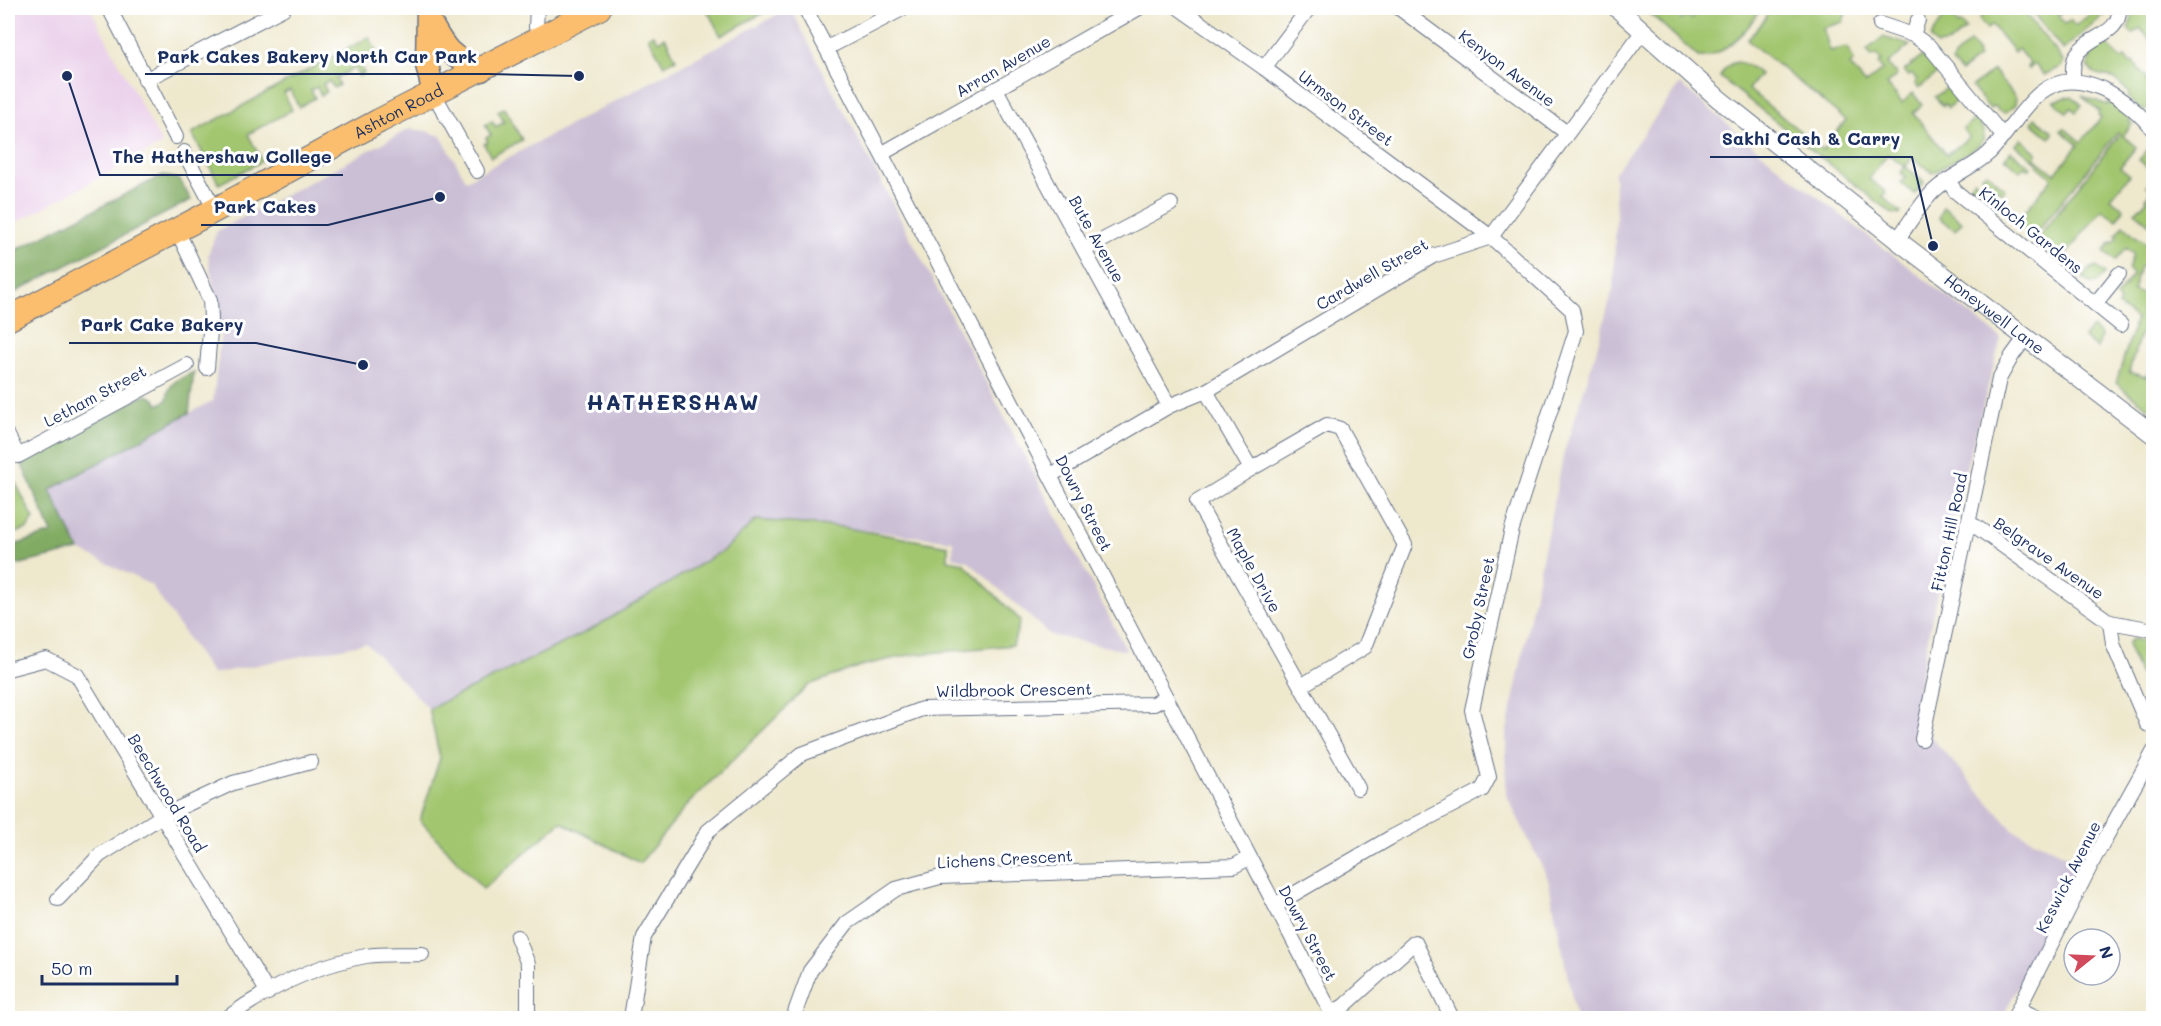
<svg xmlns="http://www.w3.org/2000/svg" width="2161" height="1026" font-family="Mali,sans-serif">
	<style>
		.built { fill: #ebd1eb }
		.industrial { fill: #cbbfd5 }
		.green { fill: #a2c670; stroke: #5e7a67; stroke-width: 1.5 }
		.forest { fill: #81ab62; stroke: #4e6d60; stroke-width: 1.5 }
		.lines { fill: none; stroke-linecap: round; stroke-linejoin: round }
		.minor-casing { stroke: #657085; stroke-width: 16 }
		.tertiary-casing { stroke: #657085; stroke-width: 20 }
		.primary-casing { stroke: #657085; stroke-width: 25 }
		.trunk-casing { stroke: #657085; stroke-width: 26 }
		.minor { stroke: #fff; stroke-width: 14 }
		.tertiary { stroke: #fff; stroke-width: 18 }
		.primary { stroke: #fbbe6e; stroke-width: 22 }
		.trunk { stroke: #fbbe6e; stroke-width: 24 }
		.labels { text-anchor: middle; stroke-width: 6; stroke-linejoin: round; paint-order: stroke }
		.street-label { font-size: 16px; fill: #1b2f5e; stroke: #fff }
		.district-label { font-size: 22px; font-weight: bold; letter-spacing: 1.5px; fill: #1b2f5e; stroke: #fff }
		.leader { fill: none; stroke: #1b2f5e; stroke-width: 2 }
		.callout-dot { fill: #1b2f5e; stroke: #fff; stroke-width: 2 }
		.callout-label { font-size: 18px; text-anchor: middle; font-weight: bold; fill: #1b2f5e; stroke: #fff; stroke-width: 6; stroke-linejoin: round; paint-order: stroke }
	</style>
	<rect width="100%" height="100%" fill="#fff"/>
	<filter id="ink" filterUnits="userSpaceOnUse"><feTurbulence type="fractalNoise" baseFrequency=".0167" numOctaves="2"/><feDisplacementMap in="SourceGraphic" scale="12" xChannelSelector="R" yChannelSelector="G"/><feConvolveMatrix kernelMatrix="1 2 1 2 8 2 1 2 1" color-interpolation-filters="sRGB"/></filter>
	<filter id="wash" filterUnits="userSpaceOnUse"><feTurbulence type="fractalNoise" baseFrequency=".008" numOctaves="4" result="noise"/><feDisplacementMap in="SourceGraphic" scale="24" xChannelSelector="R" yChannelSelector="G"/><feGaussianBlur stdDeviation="1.35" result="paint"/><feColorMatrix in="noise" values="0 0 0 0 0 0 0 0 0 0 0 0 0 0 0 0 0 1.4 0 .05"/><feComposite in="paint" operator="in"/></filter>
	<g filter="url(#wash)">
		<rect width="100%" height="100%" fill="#eee8cd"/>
		<path class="built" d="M8,8H90L162,144L8,227Z"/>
		<g class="industrial">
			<path d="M790,8L1127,651L1050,635L968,561L953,557V541L841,527L756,520L724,550L592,629L429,709L366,643L212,674L151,585L79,550L50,490L148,434L213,401L221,333L208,255L217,231L409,129L426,131L441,136L466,180Z"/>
			<path d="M1680,84L1781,169L2001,338L1950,528L1918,688L1931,737L2013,830L2081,863L2002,1018H1918L1906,1012L1901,1018H1576L1548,879L1506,794V735L1564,452L1595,355L1613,288L1616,217L1614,173Z"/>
		</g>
		<g class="green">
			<path d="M706,8H772L721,36Z"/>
			<path d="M1644,8H1667L1682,20L1686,15L1692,19L1701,8H1760C1752,27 1720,60 1698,57Z"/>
			<path d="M1769,8H1850L1846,12L1843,22L1823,28L1830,51L1847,47L1854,61L1850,65L1865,84L1883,69L1878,64L1881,61L1876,55L1872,57L1867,50L1883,37L1910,45L1888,64L1897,75L1887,84L1902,103L1913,93L1922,105L1913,113L1947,155L1969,137L1963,129L1975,119L1984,130L1983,141L1977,147L1933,173L1912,157L1906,167L1924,182L1915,194L1901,183L1906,177L1901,173L1905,167L1888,154L1869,179L1886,192L1883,197L1901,213L1899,215L1891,213L1720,77C1731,55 1745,61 1760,74L1748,89L1823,150L1846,120L1747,40L1765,19Z"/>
			<path d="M1950,8H1954L1951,10L1955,16L1953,18L1958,25L1961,23L1966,29L1949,43L1937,45L1931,39L1932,35Z"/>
			<path d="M1978,8H2021L2063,60L2062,66L2044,75L2035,63L2028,69L2027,67L2030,64L2018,49L2014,52L1992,25L1987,29L1979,19L1984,14Z"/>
			<path d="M2029,8H2059L2062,12L2058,15L2065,24L2070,20L2075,26L2098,8H2105L2106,9L2105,14L2063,50Z"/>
			<path d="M2132,8H2153V44L2140,28L2133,34L2128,29L2132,18Z"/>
			<path d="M654,34L658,41L665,37L676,59L664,65L648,37Z"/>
			<path d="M369,37L378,55L360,65L364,73L359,76L354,68L336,78L339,85L334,88L329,81L323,84L327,92L321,95L317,87L311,90L315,98L299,107L290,90L284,93L292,110L248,134L262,161L219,184L192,133Z"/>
			<path d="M1970,42L1978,52L1977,54L1979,57L1961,72L1952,62L1954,57Z"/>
			<path d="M2107,44L2121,59L2125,57L2130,63L2133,62L2148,80L2146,82L2152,89L2153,87V103L2144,111L2128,98L2129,93C2124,88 2118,80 2110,77C2100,74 2094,76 2088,67L2090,56L2087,54Z"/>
			<path d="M1923,56L1938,73L1919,88L1915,83L1917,80L1912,74L1909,76L1904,71Z"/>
			<path d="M1993,70L2016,98L2015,105L2005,113L1999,111L1994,106L1990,109L1972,87Z"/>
			<path d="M1949,86L1959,98L1948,108L1945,104L1943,106L1935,97Z"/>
			<path d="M2072,96L2082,105L2076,112L2071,108L2067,113L2054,101Z"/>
			<path d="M2082,96L2108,105L2109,101L2132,117L2129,121L2132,124L2123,136L2136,147L2120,167L2130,175L2111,198L2124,209L2116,220L2102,209L2061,261L2036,240L2120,134L2118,132L2033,237L2016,223L2052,178L2037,165L2038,163L2016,145L2021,139L2037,153L2035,158L2055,174L2078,145L2061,131L2064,128L2081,142L2101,118L2098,114L2099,111Z"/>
			<path d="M504,108L522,140L491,157L484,144L488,142L486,138L491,135L485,125L492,121L496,127L504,122L498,111Z"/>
			<path d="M2035,118L2052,131L2053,134L2050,138L2032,123Z"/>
			<path d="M2153,143L2154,144L2153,172L2139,160Z"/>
			<path d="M2011,151L2031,167L2029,170L2024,166L2020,171L2005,158Z"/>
			<path d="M1987,172L2005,189L2002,193L1981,176Z"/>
			<path d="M2153,178V227L2135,212L2147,201L2145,199L2152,190L2147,186Z"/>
			<path d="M1974,180L2003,202L1997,209L1973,190L1971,183Z"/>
			<path d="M1943,207L1962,222L1955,230L1939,218Z"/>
			<path d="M2124,225L2135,236L2152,246L2146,267L2140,266L2133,291L2153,297V330L2146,336L2140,334L2129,372L2146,377L2148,372L2153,373V371V412L2116,383L2136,319L2118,306L2120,301L2116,297L2133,275L2128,270L2133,254L2126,248L2115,261L2104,251L2111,242L2113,243L2118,237L2116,235Z"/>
			<path d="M2095,266L2105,274L2095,284L2090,283L2083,278L2090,268L2092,269Z"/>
			<path d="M2092,327L2101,335L2098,349L2084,338Z"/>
			<path d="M8,468L34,519L27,529L8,535Z"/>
			<path d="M756,520L841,527L948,546V560L963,563L1020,620L1013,645L909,655L860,666L809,685L688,804L640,863L561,822L483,889L420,820L440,758L429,709L592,629L724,550Z"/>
			<path d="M2133,639L2153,642V706L2128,647V642Z"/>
		</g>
		<g class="forest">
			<path d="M163,175L180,180L191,200L8,296V254Z"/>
			<path d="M194,372L189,413L50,490L79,550L8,567V547L52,533L22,465L137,399L147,395L155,399L158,405L167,400C169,380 178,380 194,372Z"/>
		</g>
	</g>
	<g filter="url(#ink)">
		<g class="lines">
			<g class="minor-casing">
				<g id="minor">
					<path d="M109,8L176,137"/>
					<path d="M537,8L536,27L542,38"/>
					<path d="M805,8L1334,1018"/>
					<path d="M1179,8L1264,68L1491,237L1572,310L1576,331L1512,529L1472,710L1489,777L1482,790L1390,838L1275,905"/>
					<path d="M1399,8L1567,133"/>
					<path d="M1880,24L1913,35L1929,46L2003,136"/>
					<path d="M1913,35L1918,20"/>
					<path d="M827,48L904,8"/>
					<path d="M1264,68L1309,8"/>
					<path d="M145,80L284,8"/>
					<path d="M2073,81C2073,72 2072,61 2077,54C2089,35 2121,35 2119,8"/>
					<path d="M996,89L1169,406"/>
					<path d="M434,94L477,171"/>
					<path d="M184,152L215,210"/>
					<path d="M883,153L1139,8"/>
					<path d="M1948,180L1955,191L2121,325"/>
					<path d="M177,230L210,300L211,319L207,368"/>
					<path d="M1897,240C1909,224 1921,202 1936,189C1952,175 1974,167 1989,153C2007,135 2020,110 2040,93C2078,62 2130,100 2154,131"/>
					<path d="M1084,250L1171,204"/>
					<path d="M2095,304L2119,274"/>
					<path d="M1206,391L1251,469L1197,502L1358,788"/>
					<path d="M8,436L18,456L187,365"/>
					<path d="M1251,469L1327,425L1340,429L1405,545L1365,647L1301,686"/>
					<path d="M1051,475L1169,406L1206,391L1433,256L1491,237L1643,31"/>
					<path d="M1967,524L1975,526L2110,622L2154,630"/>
					<path d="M2110,622L2113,644L2147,724L2154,728"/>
					<path d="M8,669L46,659L77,675L268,993"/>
					<path d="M1922,739L1999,379L2012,356L2025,338"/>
					<path d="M58,899L100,855L162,816L233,783L311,762"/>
					<path d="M517,937L528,964V1018"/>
					<path d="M2019,1009L2038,1018"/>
					<path d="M1332,1013L1344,1006L1415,942L1452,1018"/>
					<path d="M227,1018C268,988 316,965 366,956C384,953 404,955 422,954"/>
					<path d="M631,1018L644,937L708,831L802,754L922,709L1154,704L1166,697"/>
					<path d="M793,1018L810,971L847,923L896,889L940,877L1234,866L1249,858"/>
					<path d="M2014,1018L2097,853L2154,751"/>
				</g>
			</g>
			<g class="tertiary-casing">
				<g id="tertiary">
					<path id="s1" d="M1617,8L1719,99L1897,240L2154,435"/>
				</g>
			</g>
			<g class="primary-casing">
				<g id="primary">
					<path d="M428,8L427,65L434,94"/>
					<path d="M429,20C445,50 449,56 481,70"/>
				</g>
			</g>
			<g class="trunk-casing">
				<g id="trunk">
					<path id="s2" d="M8,319L215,210L379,121L599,8"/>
				</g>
			</g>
			<use href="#minor" class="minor"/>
			<use href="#tertiary" class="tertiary"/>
			<use href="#primary" class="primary"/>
			<use href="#trunk" class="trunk"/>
		</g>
	</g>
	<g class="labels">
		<g class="street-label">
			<text transform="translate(1003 66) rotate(-30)" y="6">Arran Avenue</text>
			<text transform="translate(1507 68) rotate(37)" y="6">Kenyon Avenue</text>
			<text transform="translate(1346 108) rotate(37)" y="6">Urmson Street</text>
			<text dy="6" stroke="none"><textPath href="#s2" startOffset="442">Ashton Road</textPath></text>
			<text transform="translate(2031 230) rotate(39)" y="6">Kinloch Gardens</text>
			<text transform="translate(1097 239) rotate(61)" y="6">Bute Avenue</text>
			<text transform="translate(1372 274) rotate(-30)" y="6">Cardwell Street</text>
			<text dy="6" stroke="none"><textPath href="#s1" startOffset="486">Honeywell Lane</textPath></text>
			<text transform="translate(95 396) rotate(-28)" y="6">Letham Street</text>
			<text transform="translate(1084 503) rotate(63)" y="6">Dowry Street</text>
			<text transform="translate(1949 532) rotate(-78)" y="6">Fitton Hill Road</text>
			<text transform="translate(2049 558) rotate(35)" y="6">Belgrave Avenue</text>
			<text transform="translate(1254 570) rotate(61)" y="6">Maple Drive</text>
			<text transform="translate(1478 608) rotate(-78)" y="6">Groby Street</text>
			<text transform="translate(1014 690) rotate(-1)" y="6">Wildbrook Crescent</text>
			<text transform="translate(167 793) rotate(59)" y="6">Beechwood Road</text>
			<text transform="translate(1005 859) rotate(-3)" y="6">Lichens Crescent</text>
			<text transform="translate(2068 877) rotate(-63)" y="6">Keswick Avenue</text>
			<text transform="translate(1308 933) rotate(62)" y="6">Dowry Street</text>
		</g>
		<g class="district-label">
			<text x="673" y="410">HATHERSHAW</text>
		</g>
	</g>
	<path class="leader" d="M579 76L489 74H145M1933 246L1912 157H1710M67 76L100 175H343M440 197L328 225H201M363 365L256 343H69"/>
	<g class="callout-dot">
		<circle cx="579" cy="76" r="6"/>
		<circle cx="1933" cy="246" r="6"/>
		<circle cx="67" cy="76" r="6"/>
		<circle cx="440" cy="197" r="6"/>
		<circle cx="363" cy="365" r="6"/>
	</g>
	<g class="callout-label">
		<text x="317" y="63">Park Cakes Bakery North Car Park</text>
		<text x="1811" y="145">Sakhi Cash &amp; Carry</text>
		<text x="222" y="163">The Hathershaw College</text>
		<text x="265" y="213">Park Cakes</text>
		<text x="162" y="331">Park Cake Bakery</text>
	</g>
	<rect width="2161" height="1026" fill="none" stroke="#fff" stroke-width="30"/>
	<g transform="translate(2092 957) rotate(72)"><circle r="28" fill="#ffffff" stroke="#a4acbf" stroke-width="1.5"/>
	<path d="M0-4.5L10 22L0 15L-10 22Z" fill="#d1495b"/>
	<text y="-9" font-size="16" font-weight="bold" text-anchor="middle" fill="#1b2f5e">N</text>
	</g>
	<path d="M42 975v9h135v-9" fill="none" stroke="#1b2f5e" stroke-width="3"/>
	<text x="51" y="975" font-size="18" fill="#1b2f5e" stroke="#ffffff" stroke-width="4.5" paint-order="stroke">50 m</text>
</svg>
